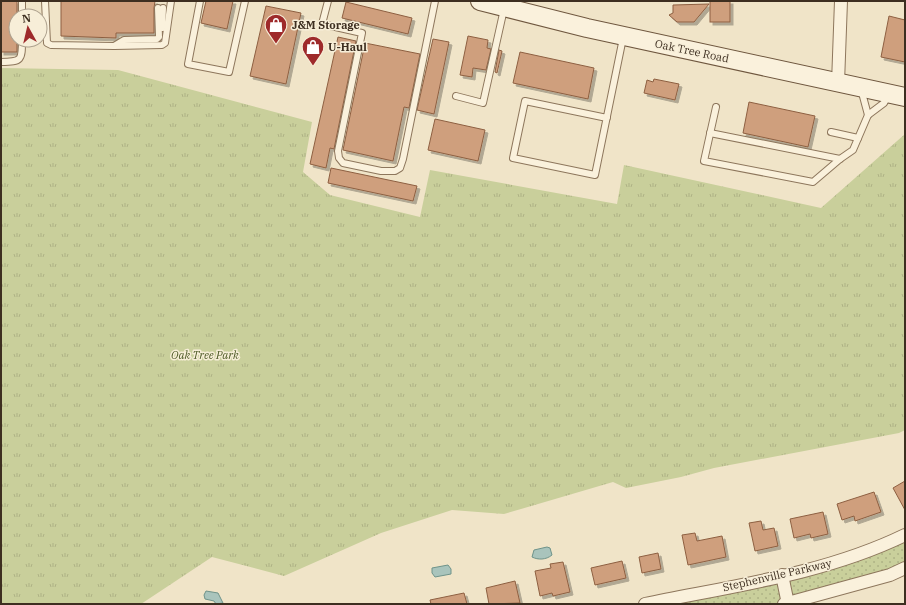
<svg xmlns="http://www.w3.org/2000/svg" width="906" height="605" font-family="'IBM Plex Serif',serif">
	<style>
		.grass { fill: url(#grass-dots) }
		.park { fill: url(#park-tufts) }
		.water { fill: #a9c4bc; stroke: #6f938a }
		.building { fill: #cf9f7d; stroke: #8d5f41; filter: url(#shadow) }
		.lines { fill: none; stroke-linecap: round; stroke-linejoin: round }
		.lane-casing { stroke: #8d765c; stroke-width: 8 }
		.street-casing { stroke: #8d765c; stroke-width: 14 }
		.secondary-casing { stroke: #6f573f; stroke-width: 20 }
		.lane { stroke: #faf1dc; stroke-width: 6 }
		.street { stroke: #faf1dc; stroke-width: 12 }
		.secondary { stroke: #faf1dc; stroke-width: 18 }
		.labels { text-anchor: middle; stroke-width: 3; stroke-linejoin: round; paint-order: stroke }
		.poi-label { font-size: 11px; font-weight: bold; fill: #3d2e20; stroke: #f7eed8; text-anchor: start }
		.street-label { font-size: 11px; fill: #3d2e20; stroke: #f7eed8 }
		.park-label { font-size: 11px; font-style: italic; fill: #4d5a26; stroke: #f7eed8 }
	</style>
	<defs>
		<pattern id="grass-dots" width="8" height="8" patternUnits="userSpaceOnUse"><rect width="8" height="8" fill="#c9cf9b"/><path d="M2 2h.1M6 6h.1" fill="none" stroke="#aeb285" stroke-width="1.8" stroke-linecap="round"/></pattern>
		<pattern id="park-tufts" width="24" height="20" patternUnits="userSpaceOnUse"><rect width="24" height="20" fill="#c9cf9b"/><path d="M3 7l-1-3M5 7V3M7 7l1-3M15 17l-1-3M17 17v-4M19 17l1-3" fill="none" stroke="#aeb285"/></pattern>
		<filter id="shadow"><feDropShadow dx="3" dy="3" stdDeviation="0" flood-color="#0004"/></filter>
	</defs>
	<rect width="100%" height="100%" fill="#f0e4c8"/>
	<path class="grass" d="M905,535V568L784,604H645L782,575Z"/>
	<path class="park" d="M1,68L118,70L312,122L303,172L330,195L420,217L430,170L617,204L624,165L821,208L905,134V430L899,433L714,468L681,477L626,488L613,482L504,514L452,510L381,533L284,576L212,557L141,604H1Z"/>
	<g class="water">
		<path d="M547,547L550,548L552,555C546,560 538,560 532,557L534,550Z"/>
		<path d="M448,565L451,569V574L435,577L432,573V568Z"/>
		<path d="M206,591L218,593L223,603L216,604L214,601L205,599L204,595Z"/>
	</g>
	<g class="building">
		<rect x="1" y="1" width="16" height="51"/>
		<path d="M61,1H155L154,8V33H116V38L61,36Z"/>
		<path d="M206,1H233L227,29L201,23Z"/>
		<rect x="710" y="1" width="20" height="21"/>
		<path d="M346,2L412,18L408,34L342,18Z"/>
		<path d="M709,4L694,22H677L669,15L673,13V5Z"/>
		<path d="M266,6L301,13L286,84L250,76Z"/>
		<path d="M889,16L905,20V62L881,57Z"/>
		<path d="M468,36L488,40L487,48L491,49L486,70L473,68L472,77L460,75Z"/>
		<path d="M338,37L356,41L334,149L330,148L326,168L310,164Z"/>
		<path d="M433,39L449,42L434,114L417,110Z"/>
		<path d="M365,43L420,54L409,108L404,107L393,161L343,150Z"/>
		<path d="M499,50L502,51L497,73L495,72Z"/>
		<path d="M520,52L594,68L588,99L513,83Z"/>
		<path d="M654,79L679,84L675,100L644,93L647,80L653,82Z"/>
		<path d="M749,102L815,116L808,147L743,133Z"/>
		<path d="M435,119L485,130L478,161L428,150Z"/>
		<path d="M331,168L417,186L413,201L328,183Z"/>
		<path d="M905,481V510L893,488Z"/>
		<path d="M874,492L881,512L855,521L854,516L842,520L837,504Z"/>
		<path d="M823,512L828,534L811,538L810,534L794,538L790,519Z"/>
		<path d="M761,521L763,530L774,528L778,546L755,551L749,523Z"/>
		<path d="M695,533L697,541L722,536L726,557L688,565L682,535Z"/>
		<path d="M658,553L661,569L642,573L639,557Z"/>
		<path d="M622,561L626,578L595,585L591,568Z"/>
		<path d="M563,562L570,592L553,596L552,593L540,596L535,571L551,568L550,564Z"/>
		<path d="M515,581L520,603L489,604L486,588Z"/>
		<path d="M464,593L467,604H431L430,600Z"/>
	</g>
	<g class="lines">
		<g class="lane-casing">
			<g id="lane">
				<path d="M45,1L47,43L51,45L114,46L124,40L157,39L159,37L158,8"/>
				<path d="M200,1L188,64L229,72L245,1"/>
				<path d="M328,1L322,24L362,33L338,151L339,158L343,163L381,171H395L400,168L403,159L435,1"/>
				<path d="M22,16V1"/>
				<path d="M162,28L163,8"/>
				<path d="M114,46L162,45L165,43L171,1"/>
				<path d="M1,62C22,62 22,60 22,40"/>
				<path d="M861,89L868,115"/>
				<path d="M456,96L483,103L504,9"/>
				<path d="M716,107L704,161L813,182L840,159L853,150L868,115L884,103L888,96"/>
				<path d="M607,118L525,101L513,158L595,175L623,38"/>
				<path d="M831,132L858,138"/>
				<path d="M710,133L840,159"/>
			</g>
		</g>
		<g class="street-casing">
			<g id="street">
				<path d="M838,83L841,1"/>
				<path d="M782,575L788,604"/>
				<path d="M645,604C732,586 825,574 905,535"/>
				<path d="M784,604L890,575L905,568"/>
			</g>
		</g>
		<g class="secondary-casing">
			<path id="secondary" d="M480,1L587,28L905,97"/>
		</g>
		<use href="#lane" class="lane"/>
		<use href="#street" class="street"/>
		<use href="#secondary" class="secondary"/>
	</g>
	<defs>
		<g id="shop-pin" transform="scale(1.15)"><path d="M0 17L-7.5 6A9.5 9.5 0 1 1 7.5 6Z" fill="#9e2a2b" stroke="#f7eed8"/><path d="M-5-2.5h2.3a2.7 3.5 0 0 1 5.4 0H5L5.5 6h-11ZM-1.5-2.5h3a1.5 2.3 0 0 0-3 0Z" fill="#fff"/></g>
	</defs>
	<g fill-rule="evenodd">
		<use href="#shop-pin" x="276" y="25"/>
		<use href="#shop-pin" x="313" y="47"/>
	</g>
	<g class="labels">
		<g class="poi-label">
			<text x="292" y="29">J&amp;M Storage</text>
			<text x="328" y="51">U-Haul</text>
		</g>
		<g class="street-label">
			<text transform="translate(692 51) rotate(12)" y="4">Oak Tree Road</text>
			<text transform="translate(777 575) rotate(-13)" y="4">Stephenville Parkway</text>
		</g>
		<g class="park-label">
			<text x="205" y="359">Oak Tree Park</text>
		</g>
	</g>
	<rect width="906" height="605" fill="none" stroke="#3d2e20" stroke-width="4"/>
	<g transform="translate(28 28) rotate(352)"><circle r="19" fill="#f7eed8" stroke="#ada18e"/>
	<path d="M0-3L7 15L0 10L-7 15Z" fill="#9e2a2b"/>
	<text y="-6" font-size="11" font-weight="bold" text-anchor="middle" fill="#3d2e20">N</text>
	</g>
</svg>
